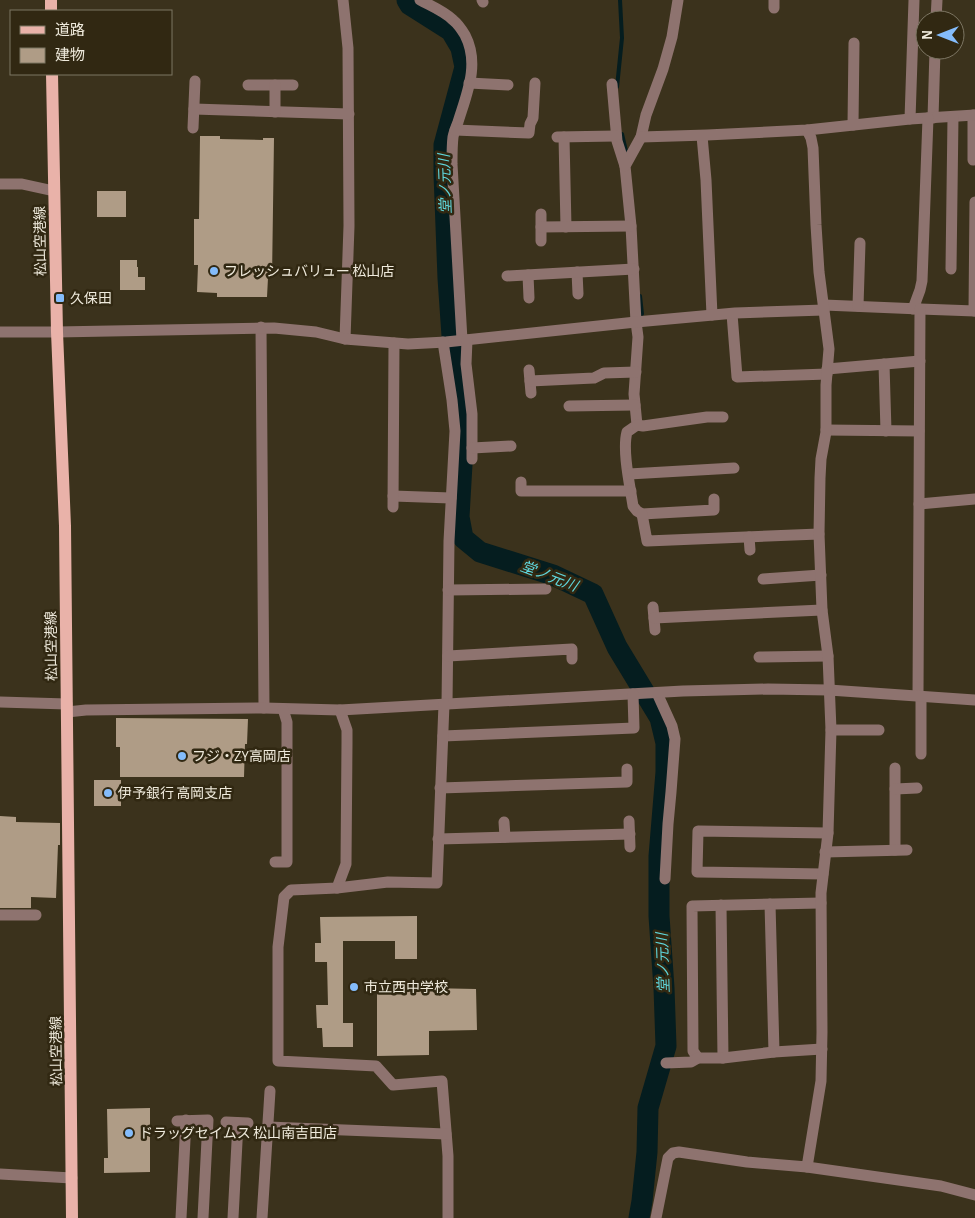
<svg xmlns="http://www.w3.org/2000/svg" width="975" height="1218" font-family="'Alegreya Sans','Noto Sans JP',sans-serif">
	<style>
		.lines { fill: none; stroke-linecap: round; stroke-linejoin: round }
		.stream { stroke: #051d1f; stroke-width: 4 }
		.river { stroke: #051d1f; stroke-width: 21 }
		.building { fill: #af9c86 }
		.minor { stroke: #8e736f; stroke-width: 11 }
		.major { stroke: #e9b2a9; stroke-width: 12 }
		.poi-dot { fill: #84bcfb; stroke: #312812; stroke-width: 2 }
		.labels { text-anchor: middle; stroke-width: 5; stroke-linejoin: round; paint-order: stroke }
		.street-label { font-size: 14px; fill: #efeadc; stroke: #312812 }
		.poi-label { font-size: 14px; fill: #efeadc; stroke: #312812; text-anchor: start }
		.water-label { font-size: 15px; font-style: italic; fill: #5fd6dc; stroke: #312812 }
	</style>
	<rect width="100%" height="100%" fill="#3b321c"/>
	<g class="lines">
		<g class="stream">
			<path d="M617,87L622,38L620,0"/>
			<path d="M622,134L626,151"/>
			<path d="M640,296L642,314"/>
		</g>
		<path class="river" d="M407,0L410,5L451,31L461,48L465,67L444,145V174L448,278L453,350L464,429L459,517L463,538L480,552L553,575L593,594L617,647L660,718L666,743V772L659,856V916L664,988L666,1046L648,1108L647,1152L642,1201L639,1218"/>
	</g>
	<g class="building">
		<path d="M200,136H220V139L263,140V138H274L272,278H268L267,297H217V293L197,292L198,265H194V219H199Z"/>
		<rect x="97" y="191" width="29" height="26"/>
		<path d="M120,260H137V267H138V277H145V290H120Z"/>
		<path d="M116,718L248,719L247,744H245L244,777H120V747H116Z"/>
		<rect x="94" y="780" width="27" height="26"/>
		<path d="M0,816L16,817V822L60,823V845H58L56,898L31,897V908H0Z"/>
		<path d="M417,916V959H395V941H343V1023H353V1047H323L322,1028H317L316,1005H328L327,962H315V943H321L320,917Z"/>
		<path d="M428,988L476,989L477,1030L429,1031V1055L377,1056V989Z"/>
		<path d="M150,1108V1172L104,1173V1158H108L107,1109Z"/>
	</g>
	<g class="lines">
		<g class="minor">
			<path d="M343,0L348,48L349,226L345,339"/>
			<path d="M420,0C431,6 444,11 453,20C458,24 462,30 465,35C480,64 467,93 458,122C456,127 454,132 453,137C452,145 452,155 452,164L462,340"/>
			<path d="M482,0L483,2"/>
			<path d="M678,0L672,37L663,69L646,115L641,137L625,166L631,226L636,322L638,337L634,394L637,425L627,432C622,450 630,486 633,506L637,511L642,514L714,510V499"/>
			<path d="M774,8V0"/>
			<path d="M936,20L937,0"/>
			<path d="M469,83L508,85"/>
			<path d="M612,84L617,141L625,166"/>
			<path d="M248,85H293"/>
			<path d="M194,109L349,114"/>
			<path d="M275,112V85"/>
			<path d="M973,115V160"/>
			<path d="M933,118L935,50"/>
			<path d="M910,119L914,0"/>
			<path d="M853,125L854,43"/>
			<path d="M193,128L195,81"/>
			<path d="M455,130L529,133L530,124L533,118L535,83"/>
			<path d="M702,136L706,180L712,315"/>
			<path d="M557,137L616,136"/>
			<path d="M564,137L566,227"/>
			<path d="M641,137L707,135L807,130L910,119L975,115"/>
			<path d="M0,184H22L54,191"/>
			<path d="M541,214V241"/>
			<path d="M541,227L631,226"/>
			<path d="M951,269L953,117"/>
			<path d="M577,272L578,294"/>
			<path d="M528,275L529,298"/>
			<path d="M507,276L634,269"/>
			<path d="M824,305L920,309L975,311"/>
			<path d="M858,306L860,243"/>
			<path d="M913,309L920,290L922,281L928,118"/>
			<path d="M974,311L975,202"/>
			<path d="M732,314L737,377L827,374"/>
			<path d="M261,327L264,708"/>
			<path d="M0,332H57L274,328L316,332L345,339L408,344L446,342L636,322L735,313L824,310"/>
			<path d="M467,340L466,364L472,414V459"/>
			<path d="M443,342L452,400L455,431L449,541L447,704"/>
			<path d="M884,364L886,431"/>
			<path d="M827,369L920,361"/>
			<path d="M529,370L531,393"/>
			<path d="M530,381L594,378L604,373L636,372"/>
			<path d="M569,406L635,405"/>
			<path d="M637,425L643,426L707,417H723"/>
			<path d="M826,430L919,431"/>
			<path d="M472,448L511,446"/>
			<path d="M629,474L734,468"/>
			<path d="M521,482V491H631"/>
			<path d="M393,496L451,498"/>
			<path d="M919,504L975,499"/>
			<path d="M393,507L394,343"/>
			<path d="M642,514L647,541L819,534"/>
			<path d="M749,537L750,550"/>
			<path d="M763,579L821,575"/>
			<path d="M448,590L546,589"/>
			<path d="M653,607L655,630"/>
			<path d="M654,618L822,610"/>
			<path d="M448,656L572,649V659"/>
			<path d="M759,657L828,656"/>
			<path d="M657,693L672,726L675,739L671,792L668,824L665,879"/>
			<path d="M918,696L920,309"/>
			<path d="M921,696V754"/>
			<path d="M0,702L67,704"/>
			<path d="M340,710L347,730V743L346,864L337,888L291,890L284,897L278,947V1061L376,1066L393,1085L442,1081L448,1156V1218"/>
			<path d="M67,712L86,710L264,708L340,710L683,691L768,689L829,690L975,700"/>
			<path d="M831,730H879"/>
			<path d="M443,736L634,728L633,694"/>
			<path d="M895,768V850"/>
			<path d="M440,788L627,782V769"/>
			<path d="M895,789L917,788"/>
			<path d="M629,821L630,847"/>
			<path d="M504,822L505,837"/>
			<path d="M438,839L630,834"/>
			<path d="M825,852L907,850"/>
			<path d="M275,862H287V722L283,709"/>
			<path d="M823,874L697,872L698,831L828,833"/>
			<path d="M337,888L388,882L437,883L444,704"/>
			<path d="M770,904L774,1052"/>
			<path d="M721,905L723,1058"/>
			<path d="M0,915H36"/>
			<path d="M698,1058L693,1051L692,906L821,903"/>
			<path d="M666,1063L691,1062L698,1058H723L774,1052L822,1049"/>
			<path d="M177,1121L208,1120L203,1218"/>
			<path d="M226,1122L248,1123"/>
			<path d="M268,1127L446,1134"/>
			<path d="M807,1167L941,1186L975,1195"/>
			<path d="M0,1174L72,1178"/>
			<path d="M181,1218L186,1120"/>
			<path d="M233,1218L238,1123"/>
			<path d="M262,1218L270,1091"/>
			<path d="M656,1218L668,1158L673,1153L679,1152L747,1162L807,1167L821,1081L822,1032L821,893L828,833L831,730L828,656L822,610L819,534L820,478L821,459L826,432V385L829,349L819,272L816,225L813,148L811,138L807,130"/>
		</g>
		<g class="major">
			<path d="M51,0V11"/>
			<path d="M52,74L57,332L65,526L72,1218"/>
		</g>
	</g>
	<g class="poi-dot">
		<circle cx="214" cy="271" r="5"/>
		<rect x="55" y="293" width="10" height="10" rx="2.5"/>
		<circle cx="182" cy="756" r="5"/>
		<circle cx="108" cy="793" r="5"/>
		<circle cx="354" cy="987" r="5"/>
		<circle cx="129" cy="1133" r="5"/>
	</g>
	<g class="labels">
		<g class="street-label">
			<text transform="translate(40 241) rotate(-91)" y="5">松山空港線</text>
			<text transform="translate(51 646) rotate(-91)" y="5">松山空港線</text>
			<text transform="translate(56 1051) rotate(-91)" y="5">松山空港線</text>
		</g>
		<g class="poi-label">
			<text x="224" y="276">フレッシュバリュー 松山店</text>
			<text x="70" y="303">久保田</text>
			<text x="192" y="761">フジ・ZY高岡店</text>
			<text x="118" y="798">伊予銀行 高岡支店</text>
			<text x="364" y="992">市立西中学校</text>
			<text x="139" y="1138">ドラッグセイムス 松山南吉田店</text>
		</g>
		<g class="water-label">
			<text transform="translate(445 184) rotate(-92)" y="5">堂ノ元川</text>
			<text transform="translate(549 576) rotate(21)" y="5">堂ノ元川</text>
			<text transform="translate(663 963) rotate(-92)" y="5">堂ノ元川</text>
		</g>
	</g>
	<rect x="10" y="10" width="162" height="65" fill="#312812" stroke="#7d7663"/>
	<rect x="20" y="26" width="25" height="8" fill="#e9b2a9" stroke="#7d7663"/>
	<text x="55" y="35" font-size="15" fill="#efeadc">道路</text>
	<rect x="20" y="48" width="25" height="15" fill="#af9c86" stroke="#7d7663"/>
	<text x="55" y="60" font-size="15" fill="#efeadc">建物</text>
	<g transform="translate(940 35) rotate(270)"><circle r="24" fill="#312812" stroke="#7d7663"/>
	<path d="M0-4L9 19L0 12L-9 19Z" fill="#84bcfb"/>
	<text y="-8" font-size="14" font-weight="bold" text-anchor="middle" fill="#efeadc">N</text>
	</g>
</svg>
